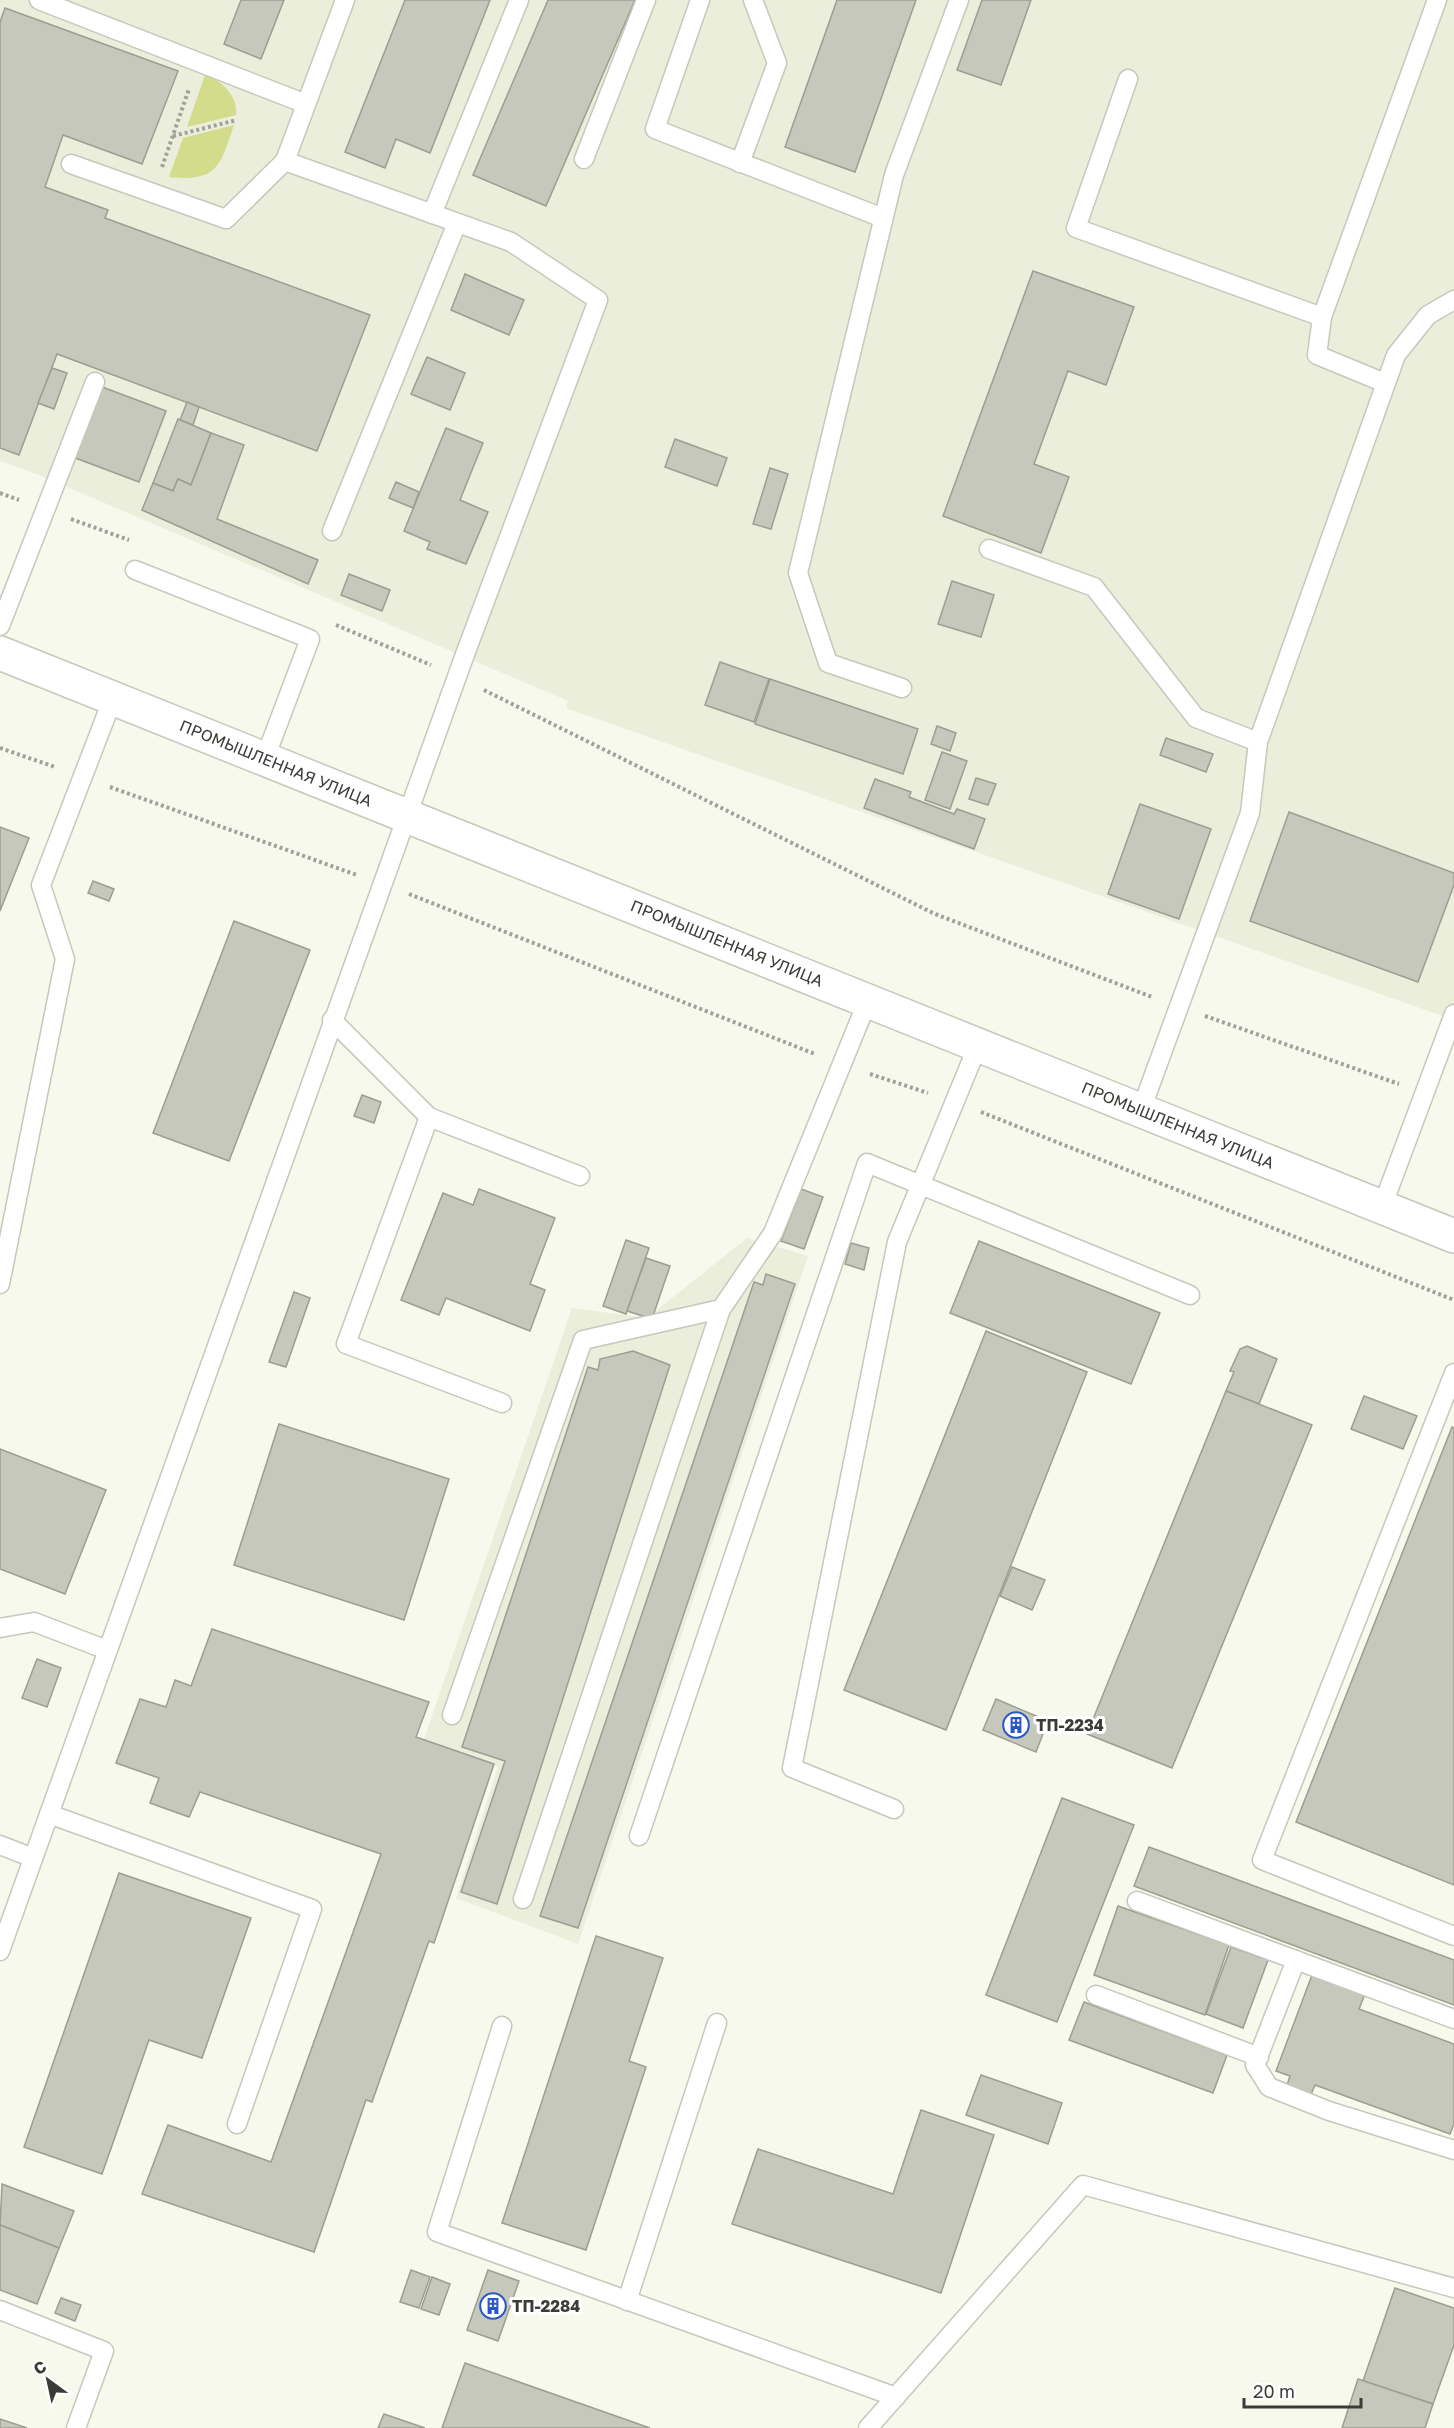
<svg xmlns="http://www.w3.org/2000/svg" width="1454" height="2428" font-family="'Golos Text',sans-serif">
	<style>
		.built { fill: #ebeeda }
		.green { fill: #d2dc8b }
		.building { fill: #c6c8bb; stroke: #9c9e92; stroke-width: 1.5 }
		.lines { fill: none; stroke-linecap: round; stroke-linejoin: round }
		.lane-casing { stroke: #c5c8bb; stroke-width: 21 }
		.secondary-casing { stroke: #c5c8bb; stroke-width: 36 }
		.path { stroke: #a0a299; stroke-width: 4; stroke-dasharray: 3 3; stroke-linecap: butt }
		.lane { stroke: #fff; stroke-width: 18 }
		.secondary { stroke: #fff; stroke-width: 33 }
		.labels { text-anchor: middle; stroke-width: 6; stroke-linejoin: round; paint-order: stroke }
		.street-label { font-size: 16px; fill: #3b3c37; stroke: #fff }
		.poi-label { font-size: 16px; font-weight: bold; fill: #3b3c37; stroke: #fff; text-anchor: start }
	</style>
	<rect width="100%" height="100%" fill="#f7f9ec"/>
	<g class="built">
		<path d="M0,0H1454V1020L566,708L568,701L39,475L0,461Z"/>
		<path d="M747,1238L808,1256L578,1944L456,1898L498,1767L424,1739L572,1308L647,1318Z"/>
	</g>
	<g class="green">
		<path d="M205,75C222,81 238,96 236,115L187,127Z"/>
		<path d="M234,125C220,166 218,182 169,177L183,138Z"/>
	</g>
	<g class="building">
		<path d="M241,0H284L261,59L224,44Z"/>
		<path d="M405,0H490L430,153L396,139L385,168L345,152Z"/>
		<path d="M548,0H635L546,206L473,175Z"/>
		<path d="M837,0H916L855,172L785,147Z"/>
		<path d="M982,0H1031L1001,85L957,70Z"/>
		<path d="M5,8L178,71L142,164L63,135L45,187L108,210L105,218L370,315L317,451L57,354L19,455L0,448V22Z"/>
		<path d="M1033,271L1134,307L1106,385L1068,371L1034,464L1069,477L1041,553L943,516Z"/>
		<path d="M465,274L524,300L509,335L451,310Z"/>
		<path d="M427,357L465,373L450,410L411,394Z"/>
		<path d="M52,368L67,373L54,409L38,403Z"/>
		<path d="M97,385L166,411L139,482L70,456Z"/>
		<path d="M187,402L199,407L193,425L180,420Z"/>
		<path d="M178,419L211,433L191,485L178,479L173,491L153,483Z"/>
		<path d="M446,428L483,443L460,500L488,512L466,564L427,549L430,542L404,531Z"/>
		<path d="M211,433L244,445L217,519L318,560L308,584L142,510L153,483L173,491L178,479L191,485Z"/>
		<path d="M675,439L727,458L717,486L665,467Z"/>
		<path d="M770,468L788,474L771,529L753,524Z"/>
		<path d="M396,482L419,492L413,508L389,498Z"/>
		<path d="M349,574L390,590L382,611L341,595Z"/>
		<path d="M952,581L994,595L981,637L938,624Z"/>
		<path d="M720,662L769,679L754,722L705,705Z"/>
		<path d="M770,679L918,729L903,774L755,724Z"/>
		<path d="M937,726L956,733L950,751L931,744Z"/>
		<path d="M1166,738L1213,754L1206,772L1160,755Z"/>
		<path d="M942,752L967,761L950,809L925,800Z"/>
		<path d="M976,778L996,784L988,805L969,799Z"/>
		<path d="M875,779L911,792L909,797L954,814L957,809L985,819L974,849L864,808Z"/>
		<path d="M1140,804L1211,829L1179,919L1108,894Z"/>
		<path d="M1289,812L1454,873V885L1418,982L1250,921Z"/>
		<path d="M0,827L29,838L0,911Z"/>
		<path d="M93,881L114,889L109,901L88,893Z"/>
		<path d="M234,921L310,950L229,1161L153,1133Z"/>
		<path d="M362,1095L381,1102L374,1123L354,1116Z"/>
		<path d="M479,1189L555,1218L530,1284L545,1290L530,1331L446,1298L439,1315L401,1300L443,1193L473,1205Z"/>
		<path d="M801,1189L823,1197L804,1249L781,1241Z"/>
		<path d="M626,1240L649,1248L626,1314L603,1306Z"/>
		<path d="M979,1241L1160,1313L1131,1384L950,1313Z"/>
		<path d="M851,1243L869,1248L864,1270L845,1264Z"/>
		<path d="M646,1258L670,1266L652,1319L627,1311Z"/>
		<path d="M766,1274L795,1284L578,1928L540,1916L754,1282L763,1285Z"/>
		<path d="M294,1292L310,1298L286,1367L269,1362Z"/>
		<path d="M986,1331L1087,1372L946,1730L844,1690Z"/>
		<path d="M1247,1346L1277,1359L1259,1404L1226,1391L1234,1372L1230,1371L1240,1349Z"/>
		<path d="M633,1351L670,1365L497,1904L461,1892L505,1761L462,1747L588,1367L598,1370L600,1359Z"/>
		<path d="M1226,1391L1312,1425L1172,1768L1087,1734Z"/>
		<path d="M1364,1396L1417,1416L1403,1449L1351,1429Z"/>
		<path d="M279,1424L449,1479L404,1620L234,1565Z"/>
		<path d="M1452,1427L1454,1428V1885L1296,1822Z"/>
		<path d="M0,1449L106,1490L65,1594L0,1569Z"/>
		<path d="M1012,1567L1045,1580L1032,1610L1000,1596Z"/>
		<path d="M212,1629L429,1702L416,1737L494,1764L434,1943L429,1941L372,2102L366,2100L314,2252L142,2194L168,2125L271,2162L381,1854L200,1792L189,1817L150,1803L159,1778L116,1763L140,1699L166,1707L175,1680L191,1686Z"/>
		<path d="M37,1659L61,1668L47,1707L22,1698Z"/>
		<path d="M996,1699L1048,1721L1036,1752L983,1730Z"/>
		<path d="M1062,1798L1134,1825L1057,2022L986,1995Z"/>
		<path d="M1149,1847L1454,1960V2005L1134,1886Z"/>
		<path d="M119,1873L251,1918L202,2058L149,2040L102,2174L24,2147Z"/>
		<path d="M1118,1906L1229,1945L1205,2015L1094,1975Z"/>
		<path d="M596,1936L663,1958L629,2061L646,2067L586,2250L502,2223Z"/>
		<path d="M1231,1947L1268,1960L1243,2028L1206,2014Z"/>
		<path d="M1312,1975L1365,1994L1359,2009L1454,2044V2124L1450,2134L1315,2085L1310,2097L1286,2088L1290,2076L1276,2071Z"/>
		<path d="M1084,2002L1227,2055L1213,2093L1069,2040Z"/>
		<path d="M981,2075L1062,2103L1048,2144L966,2115Z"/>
		<path d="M921,2110L994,2135L941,2293L732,2224L758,2149L893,2194Z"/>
		<path d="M2,2184L74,2211L59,2248L0,2225Z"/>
		<path d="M0,2225L59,2248L37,2304L0,2290Z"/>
		<path d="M411,2270L430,2277L419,2308L400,2302Z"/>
		<path d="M488,2270L519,2281L498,2341L467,2330Z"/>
		<path d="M432,2277L450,2284L439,2315L421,2309Z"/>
		<path d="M1395,2288L1454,2308V2345L1433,2404L1363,2381Z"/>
		<path d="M61,2298L81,2305L75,2321L55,2313Z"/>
		<path d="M465,2363L650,2428H442Z"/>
		<path d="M1358,2379L1433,2404L1425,2428H1342Z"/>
		<path d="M384,2414L425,2428H378Z"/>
		<path d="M0,2419L27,2428H0Z"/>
	</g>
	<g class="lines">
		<g class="lane-casing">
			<g id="lane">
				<path d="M39,0L306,104"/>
				<path d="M700,0L655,129L883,218"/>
				<path d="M1128,79L1076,228L1322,317L1317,355L1385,383"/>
				<path d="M584,159L646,0"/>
				<path d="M740,163L777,63L753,0"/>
				<path d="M71,164L226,219L285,161"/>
				<path d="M432,214L519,0"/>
				<path d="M1322,317L1437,0"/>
				<path d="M332,531L457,223"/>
				<path d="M989,549L1094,587L1196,718L1258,742L1396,355L1428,315L1454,300"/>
				<path d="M135,570L310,639L265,758"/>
				<path d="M0,626L95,382"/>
				<path d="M902,688L828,663L798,573L894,175L959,0"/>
				<path d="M332,1020L429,1117L580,1176"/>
				<path d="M1141,1110L1250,813L1258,742"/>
				<path d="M429,1117L346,1344L502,1403"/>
				<path d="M1382,1207L1454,1014"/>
				<path d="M0,1284L65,959L41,885L113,698"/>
				<path d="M1454,1373L1262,1860L1454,1936"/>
				<path d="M0,1628L34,1622L107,1650"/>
				<path d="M452,1715L583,1340L721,1309"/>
				<path d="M894,1809L792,1768L897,1242L978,1045"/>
				<path d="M49,1814L312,1909L237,2124"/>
				<path d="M639,1836L867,1163L1190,1295"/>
				<path d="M0,1845L33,1858"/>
				<path d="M523,1899L721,1309L773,1233L868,1000"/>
				<path d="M1137,1901L1454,2019"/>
				<path d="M0,1951L464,657L598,300L511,242L285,161L345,0"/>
				<path d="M1296,1960L1255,2065L1269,2087L1329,2111L1454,2150"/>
				<path d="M1096,1995L1259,2057"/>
				<path d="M502,2026L437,2232L896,2397"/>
				<path d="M627,2301L717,2023"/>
				<path d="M0,2310L104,2351L76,2428"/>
				<path d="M868,2428L1083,2185L1454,2288"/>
			</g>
		</g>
		<g class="secondary-casing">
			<path id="secondary" d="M0,653L1454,1236"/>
		</g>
		<g class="path">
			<path d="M173,136L237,120"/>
			<path d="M162,167L189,89"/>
			<path d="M0,493L19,500"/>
			<path d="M71,519L129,540"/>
			<path d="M336,625L431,665"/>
			<path d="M484,690L935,914L1152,997"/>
			<path d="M0,748L55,767"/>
			<path d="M110,787L357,875"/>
			<path d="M409,894L815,1054"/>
			<path d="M1205,1016L1399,1084"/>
			<path d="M870,1074L928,1093"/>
			<path d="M981,1112L1454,1300"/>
		</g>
		<use href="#lane" class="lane"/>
		<use href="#secondary" class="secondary"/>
	</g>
	<defs>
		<g id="building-ring" transform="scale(1.35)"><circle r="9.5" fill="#fff" stroke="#2b57c6" stroke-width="1.5"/><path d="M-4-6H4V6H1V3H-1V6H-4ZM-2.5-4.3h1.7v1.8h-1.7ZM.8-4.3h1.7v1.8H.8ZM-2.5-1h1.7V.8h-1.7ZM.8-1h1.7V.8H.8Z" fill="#2b57c6"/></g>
	</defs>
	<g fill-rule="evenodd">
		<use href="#building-ring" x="1016" y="1725"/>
		<use href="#building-ring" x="493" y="2306"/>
	</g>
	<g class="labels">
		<g class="street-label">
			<text transform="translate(276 763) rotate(22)" y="6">ПРОМЫШЛЕННАЯ УЛИЦА</text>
			<text transform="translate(727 943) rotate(22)" y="6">ПРОМЫШЛЕННАЯ УЛИЦА</text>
			<text transform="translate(1178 1125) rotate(22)" y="6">ПРОМЫШЛЕННАЯ УЛИЦА</text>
		</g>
		<g class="poi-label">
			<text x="1036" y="1731">ТП-2234</text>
			<text x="512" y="2312">ТП-2284</text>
		</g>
	</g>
	<g transform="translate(48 2380) rotate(327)" stroke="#ffffff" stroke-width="4.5" paint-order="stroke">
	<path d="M0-4.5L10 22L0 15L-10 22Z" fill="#3b3c37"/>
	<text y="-9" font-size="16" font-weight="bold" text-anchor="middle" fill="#3b3c37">С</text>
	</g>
	<path d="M1244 2398v9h117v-9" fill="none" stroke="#3b3c37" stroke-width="3"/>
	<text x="1253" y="2398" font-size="18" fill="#3b3c37" stroke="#ffffff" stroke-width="4.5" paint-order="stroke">20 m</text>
</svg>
